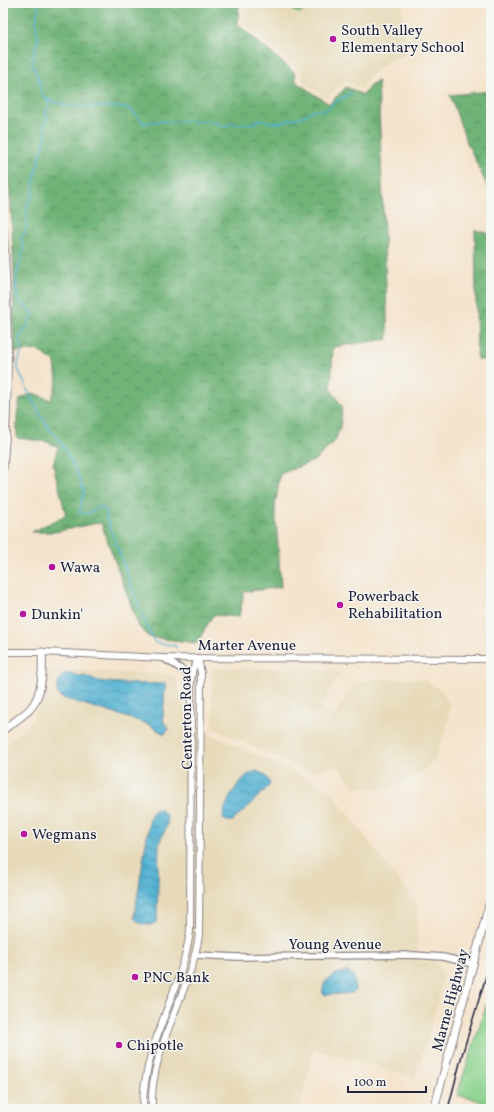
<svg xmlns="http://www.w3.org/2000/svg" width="494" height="1112" font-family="Vollkorn,serif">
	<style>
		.built { fill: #e7daba }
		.green { fill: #8ad18d; stroke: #567a64 }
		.forest { fill: url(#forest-crowns); stroke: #486a5a }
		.water { fill: url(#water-waves); stroke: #3a6a86 }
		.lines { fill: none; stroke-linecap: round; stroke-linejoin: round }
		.stream { stroke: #52b1d1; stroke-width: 1.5 }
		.tertiary-casing { stroke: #8b8384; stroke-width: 8 }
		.secondary-casing { stroke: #8b8384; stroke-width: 8 }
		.primary-casing { stroke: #8b8384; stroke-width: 9 }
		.trunk-casing { stroke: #8b8384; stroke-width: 9 }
		.tertiary { stroke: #fff; stroke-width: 5.5 }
		.secondary { stroke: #fff; stroke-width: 6 }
		.primary { stroke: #fff; stroke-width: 7 }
		.trunk { stroke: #fff; stroke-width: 7 }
		.rail { stroke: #22223b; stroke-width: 1.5 }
		.poi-dot { fill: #b5179e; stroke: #f6f6f2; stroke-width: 1.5 }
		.labels { text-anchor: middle; stroke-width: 3; stroke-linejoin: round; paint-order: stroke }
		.poi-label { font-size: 15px; fill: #22223b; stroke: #f6f6f2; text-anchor: start }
		.street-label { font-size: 15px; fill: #22223b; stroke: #f6f6f2 }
	</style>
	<defs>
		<pattern id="forest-crowns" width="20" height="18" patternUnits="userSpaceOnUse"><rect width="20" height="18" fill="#6fb378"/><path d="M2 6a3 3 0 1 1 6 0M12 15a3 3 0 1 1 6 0" fill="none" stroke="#5b9164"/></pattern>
		<pattern id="water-waves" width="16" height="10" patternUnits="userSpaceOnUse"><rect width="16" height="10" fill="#52b1d1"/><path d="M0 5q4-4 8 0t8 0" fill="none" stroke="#4490ab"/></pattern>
	</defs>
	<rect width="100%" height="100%" fill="#f6f6f2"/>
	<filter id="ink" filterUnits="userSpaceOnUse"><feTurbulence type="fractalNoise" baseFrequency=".025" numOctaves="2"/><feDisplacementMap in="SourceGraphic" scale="8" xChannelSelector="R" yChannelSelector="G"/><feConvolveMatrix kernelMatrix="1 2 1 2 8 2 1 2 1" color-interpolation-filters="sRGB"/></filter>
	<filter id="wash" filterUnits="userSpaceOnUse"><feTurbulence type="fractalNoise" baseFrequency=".012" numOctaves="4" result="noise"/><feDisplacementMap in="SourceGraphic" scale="16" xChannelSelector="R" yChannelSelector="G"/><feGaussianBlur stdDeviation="0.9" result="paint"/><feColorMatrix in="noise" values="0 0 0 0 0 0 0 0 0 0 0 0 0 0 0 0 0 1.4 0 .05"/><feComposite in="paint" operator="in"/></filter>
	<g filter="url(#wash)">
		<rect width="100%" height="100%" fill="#f4e4cd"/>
		<g class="built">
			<path d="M246,3H402L407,54L388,61L371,74L361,89L345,81L327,98L304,82L300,71L244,24Z"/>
			<path d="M211,668L322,669L340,672L322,704L320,709L335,715L355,683L380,679H423L442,691L450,704L447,727L435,759L414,777L391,789L356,788L338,766L309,772L213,728Z"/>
			<path d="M49,670L165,674L176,677L180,695L192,726L328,788L416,903L418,961L436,962L443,976L440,994L415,1078L374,1065L314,1049L299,1109H3V747L27,727L35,714L47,684Z"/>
		</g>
		<g class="green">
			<path d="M296,3H301L305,5L306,8L304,11L300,13L293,11L292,8Z"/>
			<path d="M491,991V1109H486V1104L471,1098L457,1095Z"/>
		</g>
		<g class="forest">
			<path d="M3,3H239L238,25L295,73L296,82L329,104L346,87L363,95L370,86L378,81L388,339L333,347L331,390L342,406L341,425L335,441L314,461L280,474L275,506L281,587L244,592L239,617L213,615L197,643L149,637L139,627L101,523L92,524L55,532H32L66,515L53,464L58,447L48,442L17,438V415L20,399L33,393L51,400L57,382L55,362L37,350L15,352L13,325L14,278L11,208L3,116Z"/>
			<path d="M491,91V131L489,137L488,171H491V194L466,140L450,95Z"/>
			<path d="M475,230L491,234V361L477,359Z"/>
		</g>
		<g class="water">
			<path d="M64,674H72L84,677L86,676C93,685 148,683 162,684L165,683L167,684L165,687L163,720L168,729L165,734C158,731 153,726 145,723L60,697C54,689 58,680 64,674Z"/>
			<path d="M257,771L265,775L270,783L269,786L233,821H227L223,819C223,804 241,773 257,771Z"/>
			<path d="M160,809L166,815L167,820V826L159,843L157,921C151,928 140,925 134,918L150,817L154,810Z"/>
			<path d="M348,971C356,976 354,982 355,990L353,993L326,995L323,994C321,978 335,974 348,971Z"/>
		</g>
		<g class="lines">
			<g class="stream">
				<path d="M39,3L36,23L38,39L32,63L40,84L41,93L48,101L49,106L45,112L48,117L44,123L46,135L35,175L33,184L34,191L27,207V227L21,239C26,256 20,258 17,273C16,280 16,288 16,295C18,304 29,306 33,314L26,328L20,336L19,339L22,351L18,362V369L32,400L48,427L60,441L79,477L84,493L79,513H89L100,507L106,509L107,520L146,625L155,643L174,645L176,648"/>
				<path d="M46,99L67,106L117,107L130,109L144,123L162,121L168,122L185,121L196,122L203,120L216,123L224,127L232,123L238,124L254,123L260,119L269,122L279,123L306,115L313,110H327L330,108L332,104L351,93"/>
			</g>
		</g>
	</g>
	<g filter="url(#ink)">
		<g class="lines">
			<g class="tertiary-casing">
				<g id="tertiary">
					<path d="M163,658L183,670L187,674L191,683"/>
					<path d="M191,683L193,669L198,658"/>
					<path d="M195,955L237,957L413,955L443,957L473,964"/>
				</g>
			</g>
			<g class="secondary-casing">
				<g id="secondary">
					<path d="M5,652H42L163,658L491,659"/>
					<path d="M143,1109C142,1046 182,992 190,931L191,683"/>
					<path d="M152,1109C149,1048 190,995 199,935L201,673L198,658"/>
				</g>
			</g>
			<g class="primary-casing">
				<path id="primary" d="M434,1109L491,898"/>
			</g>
			<g class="trunk-casing">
				<g id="trunk">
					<path d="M3,228C8,308 10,388 3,468"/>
					<path d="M3,650L8,652"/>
					<path d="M3,730C12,723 22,717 30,709C43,695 43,669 42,652"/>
				</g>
			</g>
			<use href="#tertiary" class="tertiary"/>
			<use href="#secondary" class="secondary"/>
			<use href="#primary" class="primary"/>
			<use href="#trunk" class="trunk"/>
			<path class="rail" d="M448,1109L462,1055L491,960"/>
		</g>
	</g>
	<g class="poi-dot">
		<circle cx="333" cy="39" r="4"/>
		<circle cx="52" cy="567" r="4"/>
		<circle cx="340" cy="605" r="4"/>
		<circle cx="23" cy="614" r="4"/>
		<circle cx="24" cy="834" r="4"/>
		<circle cx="135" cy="977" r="4"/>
		<circle cx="119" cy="1045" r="4"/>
	</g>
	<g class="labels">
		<g class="poi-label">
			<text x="341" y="35">South Valley<tspan x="341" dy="17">Elementary School</tspan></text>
			<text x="60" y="572">Wawa</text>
			<text x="348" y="601">Powerback<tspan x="348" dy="17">Rehabilitation</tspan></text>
			<text x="31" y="619">Dunkin'</text>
			<text x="32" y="839">Wegmans</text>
			<text x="143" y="982">PNC Bank</text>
			<text x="127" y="1050">Chipotle</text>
		</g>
		<g class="street-label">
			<text x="247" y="650">Marter Avenue</text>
			<text transform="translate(186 718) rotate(-91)" y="5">Centerton Road</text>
			<text x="335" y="949">Young Avenue</text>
			<text transform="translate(450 1000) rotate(-75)" y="5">Marne Highway</text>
		</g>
	</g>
	<rect width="494" height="1112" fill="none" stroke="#f6f6f2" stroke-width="16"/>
	<path d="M348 1086v6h78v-6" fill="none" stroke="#22223b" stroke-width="2"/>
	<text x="354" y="1086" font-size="12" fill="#22223b" stroke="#f6f6f2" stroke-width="3" paint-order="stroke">100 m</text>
</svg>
